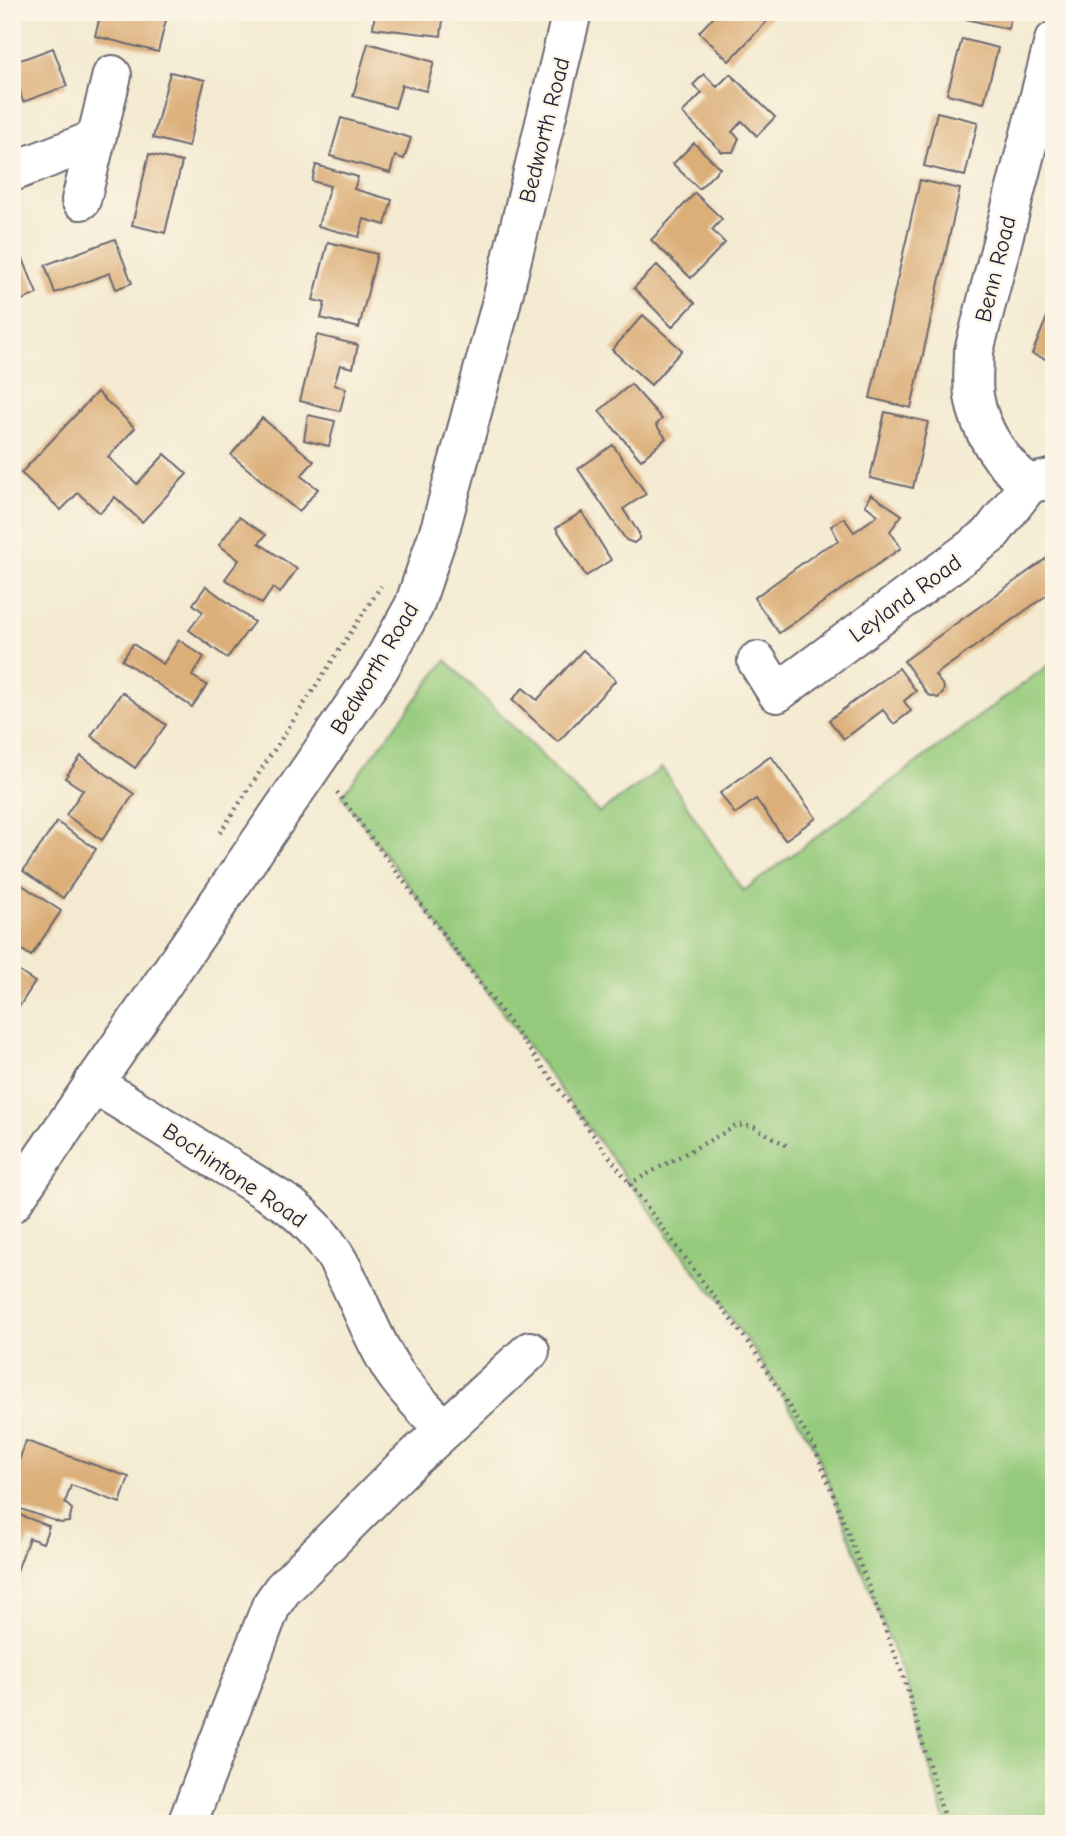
<svg xmlns="http://www.w3.org/2000/svg" width="1066" height="1836" font-family="'Comic Neue',sans-serif">
	<style>
		.green { fill: #95ca7b; stroke: #5c765b; stroke-width: 2 }
		.building { fill: #dcaf79 }
		.lines { fill: none; stroke-linecap: round; stroke-linejoin: round }
		.minor-casing { stroke: #6c6870; stroke-width: 42 }
		.major-casing { stroke: #6c6870; stroke-width: 42 }
		.path { stroke: #6c6870; stroke-width: 4.5; stroke-dasharray: 2 5; stroke-linecap: butt }
		.minor { stroke: #fff; stroke-width: 38 }
		.major { stroke: #fff; stroke-width: 38 }
		.labels { text-anchor: middle; stroke-width: 5; stroke-linejoin: round; paint-order: stroke }
		.street-label { font-size: 23px; fill: #22223b; stroke: #fcf5e5 }
	</style>
	<rect width="100%" height="100%" fill="#fcf5e5"/>
	<filter id="ink" filterUnits="userSpaceOnUse"><feTurbulence type="fractalNoise" baseFrequency=".0143" numOctaves="2"/><feDisplacementMap in="SourceGraphic" scale="14" xChannelSelector="R" yChannelSelector="G"/><feConvolveMatrix kernelMatrix="1 2 1 2 8 2 1 2 1" color-interpolation-filters="sRGB"/></filter>
	<filter id="wash" filterUnits="userSpaceOnUse"><feTurbulence type="fractalNoise" baseFrequency=".00686" numOctaves="4" result="noise"/><feDisplacementMap in="SourceGraphic" scale="28" xChannelSelector="R" yChannelSelector="G"/><feGaussianBlur stdDeviation="1.57" result="paint"/><feColorMatrix in="noise" values="0 0 0 0 0 0 0 0 0 0 0 0 0 0 0 0 0 1.4 0 .05"/><feComposite in="paint" operator="in"/></filter>
	<g filter="url(#wash)">
		<rect width="100%" height="100%" fill="#f4ead1"/>
		<path class="green" d="M446,660L599,813L662,768L743,891L1054,661V1824H946L904,1678L815,1448L754,1350L342,796Z"/>
		<g id="blocks">
			<g class="building">
				<path d="M101,12H151L167,16L158,52L95,36Z"/>
				<path d="M375,12H444L441,36L373,28Z"/>
				<path d="M718,12H776L729,61L699,32Z"/>
				<path d="M968,12H1012L1008,29L966,19Z"/>
				<path d="M962,39L998,48L984,103L947,94Z"/>
				<path d="M368,43L434,62L426,91L402,85L395,108L353,96Z"/>
				<path d="M53,48L67,86L23,102L12,63Z"/>
				<path d="M170,72L205,80L188,147L153,138Z"/>
				<path d="M704,74L717,87L730,74L775,117L757,136L742,121L732,132L739,138L733,152H722L682,113L702,93L693,85Z"/>
				<path d="M937,112L978,122L965,176L924,166Z"/>
				<path d="M341,118L411,138L404,159L395,156L390,173L330,156Z"/>
				<path d="M694,143L720,168L699,189L673,164Z"/>
				<path d="M149,154L182,162L165,233L132,225Z"/>
				<path d="M316,165L358,177L354,189L392,200L385,225L364,219L359,237L318,226L330,186L312,181Z"/>
				<path d="M920,180L960,189L911,408L870,398Z"/>
				<path d="M695,193L722,219L712,230L725,243L691,278L651,240Z"/>
				<path d="M115,239L132,283L116,289L110,273L55,293L45,265Z"/>
				<path d="M328,242L377,254L359,328L321,318L325,303L313,300Z"/>
				<path d="M18,246L37,294L12,304V249Z"/>
				<path d="M657,265L695,303L672,327L634,288Z"/>
				<path d="M1049,312L1054,313V362L1032,354Z"/>
				<path d="M643,315L682,350L651,385L612,350Z"/>
				<path d="M317,335L358,345L353,368L340,365L334,385L346,388L340,411L300,401Z"/>
				<path d="M631,384L662,419L656,425L666,438L641,460L599,411Z"/>
				<path d="M97,392L135,428L108,457L137,484L165,454L187,474L142,522L115,497L100,513L78,493L61,510L21,473Z"/>
				<path d="M885,412L928,422L913,488L870,478Z"/>
				<path d="M308,415L335,421L329,446L304,440Z"/>
				<path d="M262,418L314,461L301,476L318,489L299,512L231,455Z"/>
				<path d="M613,445L646,494L623,509L639,533V539L634,543L626,540L578,469Z"/>
				<path d="M871,494L902,515L890,531L901,548L779,633L754,598L822,549L839,541L831,526L844,518L854,532L878,515L865,505Z"/>
				<path d="M582,512L611,560L586,576L556,528Z"/>
				<path d="M239,517L266,535L259,543L297,569L280,593L273,588L262,604L225,579L239,560L219,545Z"/>
				<path d="M1047,558L1054,568V604L1047,595L935,675L944,687L943,693L938,698L928,695L904,661Z"/>
				<path d="M206,586L254,622L227,658L189,630L203,612L193,604Z"/>
				<path d="M179,640L204,657L192,676L207,685L192,707L122,660L133,644L163,664Z"/>
				<path d="M583,650L616,680L558,742L512,700L523,688L537,700Z"/>
				<path d="M899,668L916,691L904,701L911,711L894,724L883,710L844,739L829,720Z"/>
				<path d="M122,692L166,725L135,768L91,736Z"/>
				<path d="M81,756L134,794L102,840L66,815L83,790L65,778Z"/>
				<path d="M771,756L816,818L785,840L756,799L735,814L720,793Z"/>
				<path d="M57,822L96,849L63,898L23,871Z"/>
				<path d="M16,881L61,911L31,956L12,943V887Z"/>
				<path d="M12,967L35,982L17,1010L12,1007Z"/>
				<path d="M26,1441L129,1477L120,1503L71,1485L65,1503L72,1509L69,1522L61,1523L12,1506V1480Z"/>
				<path d="M12,1512L49,1526L43,1543L29,1538L13,1582Z"/>
			</g>
		</g>
	</g>
	<g filter="url(#ink)">
		<use href="#blocks" fill-opacity="0" stroke="#6c6870" stroke-width="2"/>
		<g class="lines">
			<g class="minor-casing">
				<g id="minor">
					<path d="M12,172L94,140"/>
					<path d="M81,200L112,75"/>
					<path d="M1029,484C1002,465 979,429 974,396C972,381 974,365 974,351L1054,41"/>
					<path d="M757,661L777,693L990,535L1029,484L1054,478"/>
					<path d="M93,1083L290,1206C351,1253 354,1309 392,1369C406,1391 427,1410 444,1430"/>
					<path d="M187,1824L271,1606L282,1590L403,1468L530,1351"/>
				</g>
			</g>
			<g class="major-casing">
				<path id="major" d="M12,1203L379,669L414,606L441,526L500,308L572,12"/>
			</g>
			<g class="path">
				<path d="M337,792L754,1350L815,1448L904,1678L946,1824"/>
				<path d="M220,833L381,586"/>
				<path d="M629,1184L738,1125L754,1127L786,1145"/>
			</g>
			<use href="#minor" class="minor"/>
			<use href="#major" class="major"/>
		</g>
	</g>
	<g class="labels">
		<g class="street-label">
			<text transform="translate(544 130) rotate(-76)" y="8">Bedworth Road</text>
			<text transform="translate(995 269) rotate(-76)" y="8">Benn Road</text>
			<text transform="translate(905 598) rotate(-36)" y="8">Leyland Road</text>
			<text transform="translate(374 668) rotate(-59)" y="8">Bedworth Road</text>
			<text transform="translate(235 1175) rotate(34)" y="8">Bochintone Road</text>
		</g>
	</g>
	<rect width="1066" height="1836" fill="none" stroke="#fcf5e5" stroke-width="42"/>
</svg>
